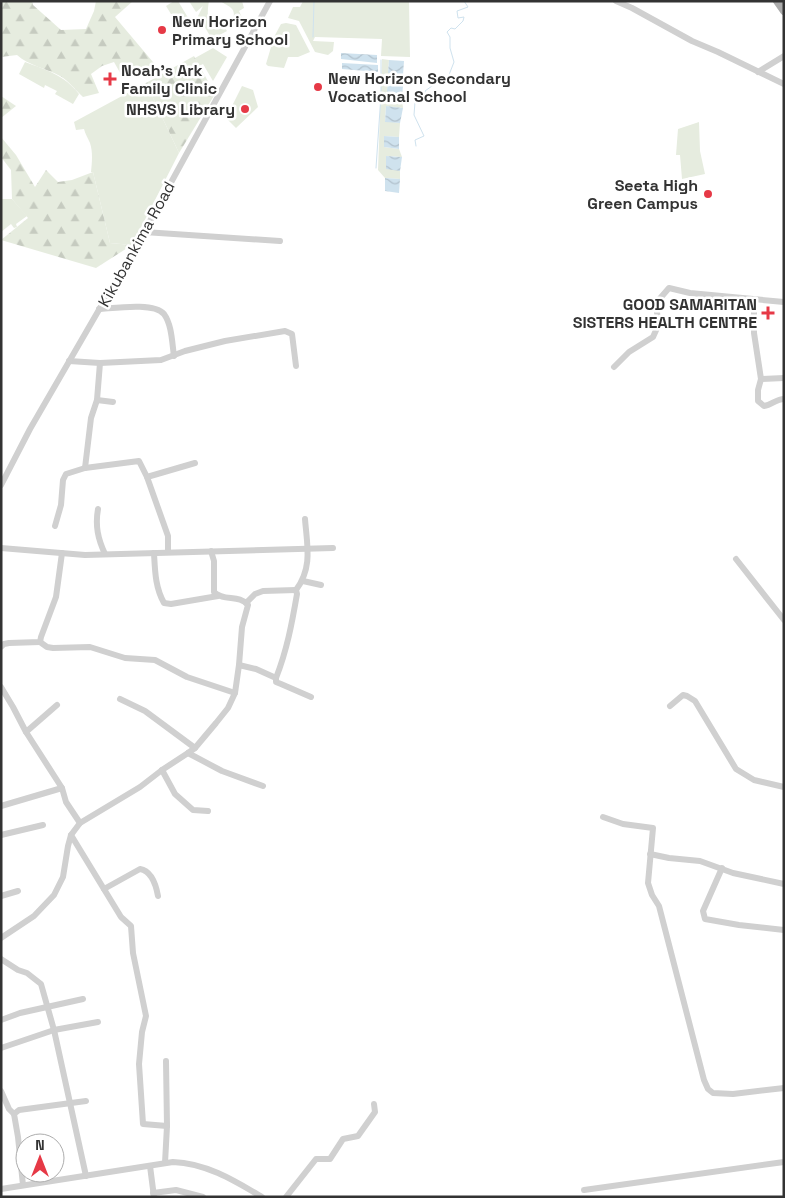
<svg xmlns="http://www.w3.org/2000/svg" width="785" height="1198" font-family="'Space Grotesk',sans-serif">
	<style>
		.grass { fill: #e6ecdf }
		.forest { fill: url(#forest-firs) }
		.water { fill: url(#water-waves) }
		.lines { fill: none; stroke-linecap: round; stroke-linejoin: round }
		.stream { stroke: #cfe2ee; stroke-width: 1 }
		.minor { stroke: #d0d0d0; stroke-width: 6 }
		.major { stroke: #ababab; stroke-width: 8 }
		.poi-dot { fill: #e63946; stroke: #fff; stroke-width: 2 }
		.labels { text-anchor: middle; stroke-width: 5; stroke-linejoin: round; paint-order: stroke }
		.poi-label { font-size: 16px; font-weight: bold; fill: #333; stroke: #fff; text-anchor: start }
		.street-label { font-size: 16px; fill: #333; stroke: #fff }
	</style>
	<defs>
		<pattern id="forest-firs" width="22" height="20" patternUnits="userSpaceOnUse" patternTransform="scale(1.25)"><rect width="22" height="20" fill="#e6ecdf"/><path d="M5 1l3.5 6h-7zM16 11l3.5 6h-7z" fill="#c6cbc0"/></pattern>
		<pattern id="water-waves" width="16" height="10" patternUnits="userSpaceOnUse" patternTransform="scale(1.25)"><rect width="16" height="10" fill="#cfe2ee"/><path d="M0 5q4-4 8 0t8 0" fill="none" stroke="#b2c2cd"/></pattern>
	</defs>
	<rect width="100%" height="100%" fill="#fff"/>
	<g class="grass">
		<path d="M174,1H178L190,21L179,27L166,6Z"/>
		<path d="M189,1H209C207,13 206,25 220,29L222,23L227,31L212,39L198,16L203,6L196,12Z"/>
		<path d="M220,1H242L244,8L239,11L244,22L231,29L227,20L232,22C238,8 229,7 220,1Z"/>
		<path d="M303,1H409L410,57L381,56L382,39L315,37L313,41L334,42L333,51L328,55L315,52L299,21L288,18L293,7H300Z"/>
		<path d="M286,23L296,25L310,52L298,57H288L284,68L268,66L266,64L274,37L281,24Z"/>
		<path d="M213,48L227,57L213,81L203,64L199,66L195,58Z"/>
		<path d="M382,59L389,60L388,73L403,75V85L388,84L387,98L402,99L403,108L386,106L385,121L400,123L399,137L384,136V147L399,149L402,157L386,156V168L400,171V179L385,178L378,170Z"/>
		<path d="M25,62C47,70 64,75 79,94L73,104L55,94L57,91L45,85L44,88L19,74Z"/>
		<path d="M146,83L179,153L132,245L110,243L93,172H91C92,163 93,152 90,143C88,138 85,134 84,129L76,130L74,122Z"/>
		<path d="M242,86L253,90L258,107L236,128L226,118Z"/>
		<path d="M699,122L700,151L705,174L682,179L680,155H676L678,129Z"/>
		<path d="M1,195L2,199H12L27,216L16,224L17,227L14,228L11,224L1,232Z"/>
	</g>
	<g class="forest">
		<path d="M1,1H32L33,5L61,30L86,29L94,11L96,1H133L115,17L158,68L123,78L114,62L102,66L91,74L99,93L83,97C75,90 70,82 60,76C46,68 29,66 17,55L1,57Z"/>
		<path d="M194,56L215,94L179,153L146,83Z"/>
		<path d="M1,96L16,106L1,118Z"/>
		<path d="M1,137L16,155L35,187L46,170L58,182L72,180L93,172L110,243L132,245L96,268L1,240L28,218L12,199L11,170L1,157Z"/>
	</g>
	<g class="water">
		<path d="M341,53L377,55V63L341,59Z"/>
		<path d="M389,60L404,61L403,75L388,73Z"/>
		<path d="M342,63L378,65V72L342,69Z"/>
		<path d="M388,84L403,85L402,99L386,97Z"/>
		<path d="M386,106L403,108L400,123L385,122Z"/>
		<path d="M384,136L399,137V149L384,147Z"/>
		<path d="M386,156L402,157L400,171L386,169Z"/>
		<path d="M385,178L400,179L399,193L385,191Z"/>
	</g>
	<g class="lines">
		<g class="stream">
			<path d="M313,37L314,1"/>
			<path d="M416,146L415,140L424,136L414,115L415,102L420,98L427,101L425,91L439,81L447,80L454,62L450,48V37L447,32L451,28L455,29L463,21L464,17L458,18L457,11L468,7L464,1"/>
			<path d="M376,168L381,95V60"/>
		</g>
		<g class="minor">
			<path d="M616,1L632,8L692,41L718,52L784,84"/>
			<path d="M758,72L784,56"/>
			<path d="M144,232L280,241"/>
			<path d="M754,300V333L761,379L758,390V401L764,406C772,405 776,399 784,399"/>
			<path d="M99,309C115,308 154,302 164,314C172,325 172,343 174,356"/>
			<path d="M69,361L100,363L161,360L185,351L225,341L285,331L292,334L296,366"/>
			<path d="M614,367L629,352L653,337L657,328L658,321L656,303L669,288L690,293L784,302"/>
			<path d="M761,379L784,378"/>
			<path d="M97,400L113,402"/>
			<path d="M85,468L91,418L97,400L100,363"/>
			<path d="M147,477L195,463"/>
			<path d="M1,485L30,429L144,232L270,1"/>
			<path d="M98,509C95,526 98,539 105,554"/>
			<path d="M55,526L61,505L63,480L66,474L85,468L139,461L147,477L168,536V552"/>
			<path d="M1,548L85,555L333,548"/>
			<path d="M154,553C155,570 155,587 164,603L171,604L218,596"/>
			<path d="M736,559L784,620"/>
			<path d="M303,581L321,585"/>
			<path d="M246,603L255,594L263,591L296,590"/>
			<path d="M40,642L47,647L53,648L90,647L125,658L155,660L187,677L235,693"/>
			<path d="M1,647L4,644L9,643L40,642L41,637L56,597L62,553"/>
			<path d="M239,665L256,669L276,678V682L281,684L311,697"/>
			<path d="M276,678C287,650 292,623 297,594L296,590C313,567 307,545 305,519"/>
			<path d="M1,687L13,707L26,732L62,788L66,802L80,823"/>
			<path d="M120,699L145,711L195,748"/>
			<path d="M670,706L683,695L687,696L695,701L736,769L754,780L784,787"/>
			<path d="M26,732L57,705"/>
			<path d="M188,753L222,771L263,786"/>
			<path d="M162,770L175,794L193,810L208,811"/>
			<path d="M1,806L62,788"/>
			<path d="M603,817L623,824L653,828L648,883L652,895L659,906L704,1080L708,1089L713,1093L733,1094L784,1088"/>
			<path d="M1,835L43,825"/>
			<path d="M71,835L121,917L131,926L133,953L146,1016L142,1032L139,1064L143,1124L167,1126"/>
			<path d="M650,854L669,858L700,861L733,873L784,884"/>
			<path d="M722,868L703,911L705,919L739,925L784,930"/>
			<path d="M104,889L140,869C152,871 156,885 158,896"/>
			<path d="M1,896L18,891"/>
			<path d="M1,938L34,916L54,895L63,877L68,846L71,835L80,823L140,787L162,770L188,753L195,748L216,723L228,708L235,693L239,665L242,627L248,605C239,594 224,602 214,592V561L211,551"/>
			<path d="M1,959L18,970L27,973L41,984L54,1030L86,1176"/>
			<path d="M1,1020L20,1013L83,999"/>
			<path d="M1,1048L54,1030L98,1022"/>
			<path d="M1,1091L9,1109L14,1114"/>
			<path d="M165,1163L167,1126L166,1061"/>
			<path d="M150,1166L154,1197"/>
			<path d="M23,1185L18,1137L14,1114L19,1110L86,1101"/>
			<path d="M1,1189L173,1162C206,1163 235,1181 262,1197"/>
			<path d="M584,1190L784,1162"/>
			<path d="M153,1193L176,1190L203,1197"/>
			<path d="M286,1197L316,1159H330L343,1139L358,1136L375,1112L374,1104"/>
		</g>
		<path class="major" d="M777,1L784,11"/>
	</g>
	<g class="poi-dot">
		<circle cx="162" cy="30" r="5"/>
		<path d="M107.5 71.5h5v5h5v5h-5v5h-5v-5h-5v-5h5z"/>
		<circle cx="318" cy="87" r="5"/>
		<circle cx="245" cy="109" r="5"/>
		<circle cx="708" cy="194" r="5"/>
		<path d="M765.5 305.5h5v5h5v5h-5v5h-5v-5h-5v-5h5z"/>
	</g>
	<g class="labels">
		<g class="poi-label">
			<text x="172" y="27">New Horizon<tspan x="172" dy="18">Primary School</tspan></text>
			<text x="121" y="76">Noah's Ark<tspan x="121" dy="18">Family Clinic</tspan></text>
			<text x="328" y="84">New Horizon Secondary<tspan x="328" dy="18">Vocational School</tspan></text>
			<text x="235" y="115" text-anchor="end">NHSVS Library</text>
			<text x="698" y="191" text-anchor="end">Seeta High<tspan x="698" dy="18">Green Campus</tspan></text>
			<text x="757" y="310" text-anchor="end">GOOD SAMARITAN<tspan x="757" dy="18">SISTERS HEALTH CENTRE</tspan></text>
		</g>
		<g class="street-label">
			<text transform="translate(136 244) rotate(-61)" y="6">Kikubankima Road</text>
		</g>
	</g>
	<rect width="785" height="1198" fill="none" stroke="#333333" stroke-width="5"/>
	<g transform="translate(40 1158)"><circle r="24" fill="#ffffff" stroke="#adadad"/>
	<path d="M0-4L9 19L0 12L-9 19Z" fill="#e63946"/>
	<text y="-8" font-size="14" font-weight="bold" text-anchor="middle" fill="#333333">N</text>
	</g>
</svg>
